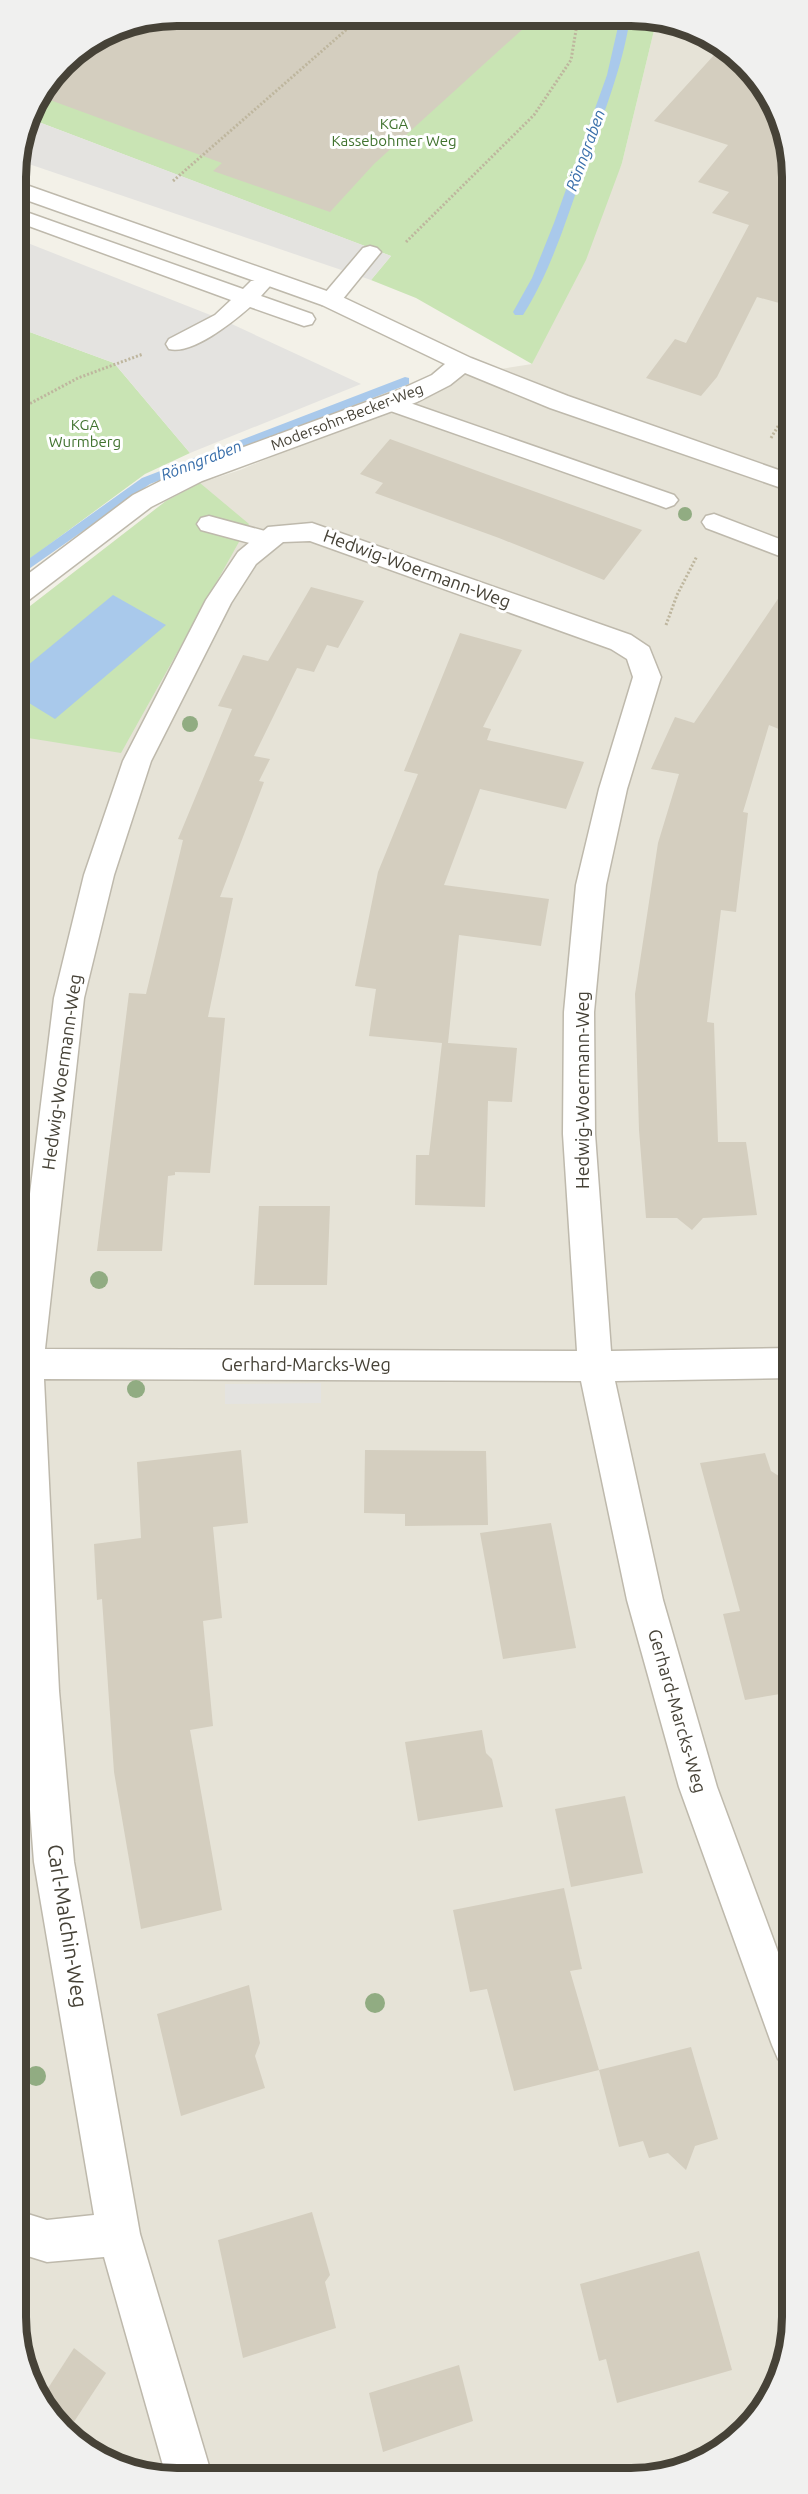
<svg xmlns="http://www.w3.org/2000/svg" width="808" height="2494" font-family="Ubuntu,sans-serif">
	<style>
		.residential { fill: #e6e3d7 }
		.green { fill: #c9e4b4 }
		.parking { fill: #e4e3e0 }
		.water { fill: #a9c9eb }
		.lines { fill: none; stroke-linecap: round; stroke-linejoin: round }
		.stream { fill: #a9c9eb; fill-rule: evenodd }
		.building { fill: #d4cebf }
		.lane-casing { stroke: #beb9ac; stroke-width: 3 }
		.street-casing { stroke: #beb9ac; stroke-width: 3 }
		.path { stroke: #beb69e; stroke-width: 3; stroke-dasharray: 2 2; stroke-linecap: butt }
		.lane { fill: #fff; fill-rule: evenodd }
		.street { fill: #fff; fill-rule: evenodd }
		.tree { fill: #91ac82 }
		.labels { text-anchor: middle; stroke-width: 6; stroke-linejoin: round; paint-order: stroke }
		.far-park-label { font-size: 15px; fill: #41732f; stroke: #fff }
		.far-street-label { font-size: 15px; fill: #464237; stroke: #fff }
		.far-water-label { font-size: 16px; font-style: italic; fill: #386eaa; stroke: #fff }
		.street-label { font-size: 18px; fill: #464237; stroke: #fff }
		.near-street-label { font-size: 21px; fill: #464237; stroke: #fff }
		.rim { fill: none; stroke: #464237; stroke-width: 8 }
	</style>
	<rect width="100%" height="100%" fill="#f3f1e8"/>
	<path class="residential" d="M657,18H663L746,63L790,146L793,2327L781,2379L753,2424L712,2457L662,2476H146L62,2431L18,2348L16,617L166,501L200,483L240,470L398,404L451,377L532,364L622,163Z"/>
	<g class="green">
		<path d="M177,15L657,18L622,163L586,260L532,364L416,298L371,280L391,256L28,118C37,84 83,38 117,27C136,21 157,19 177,15Z"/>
		<path d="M16,327L114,363L190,453L145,474L16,569Z"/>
		<path d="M200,483L249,524L121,753L16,736V617L166,501Z"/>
	</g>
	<g class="parking">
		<path d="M28,118L181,176L391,256L371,280L17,160Z"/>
		<path d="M15,238L223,320L361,384L190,453L114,363L16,327Z"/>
		<path d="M321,1383V1403L225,1404V1384Z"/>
		<path d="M27,1792L32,1858L17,1860V1794Z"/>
	</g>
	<path class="water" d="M113,595L166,625L55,719L16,695V675Z"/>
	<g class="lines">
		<g class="stream">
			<path d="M620,18H630C622,70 602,117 585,167C567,217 552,269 523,315H515L513,312L532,278L554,223L607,75Z"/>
			<path d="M405,377L409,378V384L150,484L16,578V568L142,478Z"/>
		</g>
	</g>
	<g class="building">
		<path d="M177,15L391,16L536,17L374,164L330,212L213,171L222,163L39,96L55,75L130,24Z"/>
		<path d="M715,54L746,63L790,146V306L757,297L717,377L701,396L646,378L675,339L686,343L749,225L712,213L729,192L698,182L728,145L654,121Z"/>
		<path d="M390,439L483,473L642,530L604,580L499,538L375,493L383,483L360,474Z"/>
		<path d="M790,581L791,734L769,725L743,812L748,813L736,912L721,910L707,1022L714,1023L718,1142H746L757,1215L703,1218L692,1230L677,1218H646L639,1130L635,994L658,843L679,774L651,769L675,717L694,723Z"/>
		<path d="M311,587L364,601L338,648L327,645L314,672L297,668L254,756L270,759L259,781L264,782L220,897L233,898L208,1017L225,1018L210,1173L175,1172V1175L168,1176L162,1251H97L129,993L146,994L183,840L178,839L232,709L218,706L243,655L268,661Z"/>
		<path d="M460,633L522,650L483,727L491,729L487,740L584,762L566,809L480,789L444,885L549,899L541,946L459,935L448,1043L517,1048L512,1102L488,1101L485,1207L415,1205L416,1155H429L442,1043L369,1036L376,989L355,986L378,872L418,774L404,771Z"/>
		<path d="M259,1206H330L327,1285H254Z"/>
		<path d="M241,1450L248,1523L213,1527L222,1618L203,1621L213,1726L190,1730L222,1910L141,1929L114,1772L102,1599L97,1600L94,1544L141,1538L137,1462Z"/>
		<path d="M365,1450L486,1451L488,1525L405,1526V1514L364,1513Z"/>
		<path d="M765,1453L771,1471L782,1478L792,1510V1692L745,1700L723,1614L740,1611L700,1463Z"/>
		<path d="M551,1523L576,1648L503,1659L480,1533Z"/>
		<path d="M482,1730L486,1753L492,1759L503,1807L418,1821L405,1742Z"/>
		<path d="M625,1796L643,1873L571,1887L555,1809Z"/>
		<path d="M564,1888L582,1969L570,1971L599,2070L514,2091L487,1989L470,1992L453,1910Z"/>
		<path d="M249,1985L260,2043L255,2056L265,2088L181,2116L157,2014Z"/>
		<path d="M691,2047L718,2139L695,2146L686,2170L668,2153L649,2158L643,2141L619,2147L599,2070Z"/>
		<path d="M312,2212L330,2275L325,2282L336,2328L243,2358L218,2240Z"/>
		<path d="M699,2251L732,2370L617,2403L606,2359L599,2361L580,2284Z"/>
		<path d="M74,2348L106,2373L66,2434L62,2431L43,2396Z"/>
		<path d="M459,2365L473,2421L383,2452L369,2393Z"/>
	</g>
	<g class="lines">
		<g class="lane-casing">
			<g id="lane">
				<path d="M15,208L243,289L251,281H267L270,286L261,296L312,314L315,319L312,324L304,326L250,307C233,322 192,355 169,349L166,344L169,339L215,315L231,300L15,221Z"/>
				<path d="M370,246L377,248L381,252L338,305H322L319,300L363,248Z"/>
				<path d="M390,396L674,495L678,500L674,505L666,508L658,505L382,408L379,403L382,398Z"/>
				<path d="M714,514L790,543V560L706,528L702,522L706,516Z"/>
				<path d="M209,516L276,534L280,540L276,546L268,548L201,530L197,524L201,518Z"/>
			</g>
		</g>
		<g class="street-casing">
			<g id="street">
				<path d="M15,181L338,295L471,358L568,396L790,474V491L550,408L465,373L450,385L417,402L202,481L151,507L25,603L16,606V583L133,495L184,469L399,390L432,375L445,364L322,305L15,196Z"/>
				<path d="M312,523L631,635L649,647L661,677L627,789L606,885L594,1012L595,1134L611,1351L791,1348V1378L615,1381L663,1600L717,1787L792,1990V2065L778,2059L772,2045L679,1787L627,1600L581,1381L44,1379L59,1691L74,1862L140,2234L212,2476H166L104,2257L47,2262L18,2253V2211L47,2220L94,2215L34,1862L21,1691L17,1580V1300L54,998L84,875L123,761L206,600L238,552L268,527ZM310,541L611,649L627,659L633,677L599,789L576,885L564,1012L563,1134L577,1351L45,1349L84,998L114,875L151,761L231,603L256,564L283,542Z"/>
			</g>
		</g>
		<g class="path">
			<path d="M173,181L362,16"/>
			<path d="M406,242L534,115L571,60L578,18"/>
			<path d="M16,411L78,378L143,354"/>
			<path d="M771,438L790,406"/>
			<path d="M666,625L677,595L697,556"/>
		</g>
		<use href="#lane" class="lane"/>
		<use href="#street" class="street"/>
	</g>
	<g class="tree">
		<circle cx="685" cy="514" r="7"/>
		<circle cx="190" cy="724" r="8"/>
		<circle cx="99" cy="1280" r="9"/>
		<circle cx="136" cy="1389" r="9"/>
		<circle cx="375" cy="2003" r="10"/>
		<circle cx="36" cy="2076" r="10"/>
	</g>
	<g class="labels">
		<g class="far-park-label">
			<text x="394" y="129">KGA<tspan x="394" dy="17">Kassebohmer Weg</tspan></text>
			<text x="85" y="430">KGA<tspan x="85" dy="17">Wurmberg</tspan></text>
		</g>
		<g class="far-street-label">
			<text transform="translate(347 417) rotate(-21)" y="5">Modersohn-Becker-Weg</text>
		</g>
		<g class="far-water-label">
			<text transform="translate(585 150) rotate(-70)" y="6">Rönngraben</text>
			<text transform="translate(201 460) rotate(-21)" y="6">Rönngraben</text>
		</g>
		<g class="street-label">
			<text transform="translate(417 569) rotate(20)" y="6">Hedwig-Woermann-Weg</text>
			<text transform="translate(62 1072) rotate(-82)" y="6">Hedwig-Woermann-Weg</text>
			<text transform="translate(583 1090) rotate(-90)" y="6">Hedwig-Woermann-Weg</text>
			<text x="306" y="1371">Gerhard-Marcks-Weg</text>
			<text transform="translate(677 1711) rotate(74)" y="6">Gerhard-Marcks-Weg</text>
		</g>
		<g class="near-street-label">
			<text transform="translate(67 1926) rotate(81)" y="7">Carl-Malchin-Weg</text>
		</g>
	</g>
	<path d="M0 0H808V2494H0ZM177 26H631A151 151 0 0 1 782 177V2317A151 151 0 0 1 631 2468H177A151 151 0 0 1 26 2317V177A151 151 0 0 1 177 26Z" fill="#f0f0ef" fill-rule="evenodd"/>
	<path class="rim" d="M177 26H631A151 151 0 0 1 782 177V2317A151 151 0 0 1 631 2468H177A151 151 0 0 1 26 2317V177A151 151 0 0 1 177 26Z"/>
</svg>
